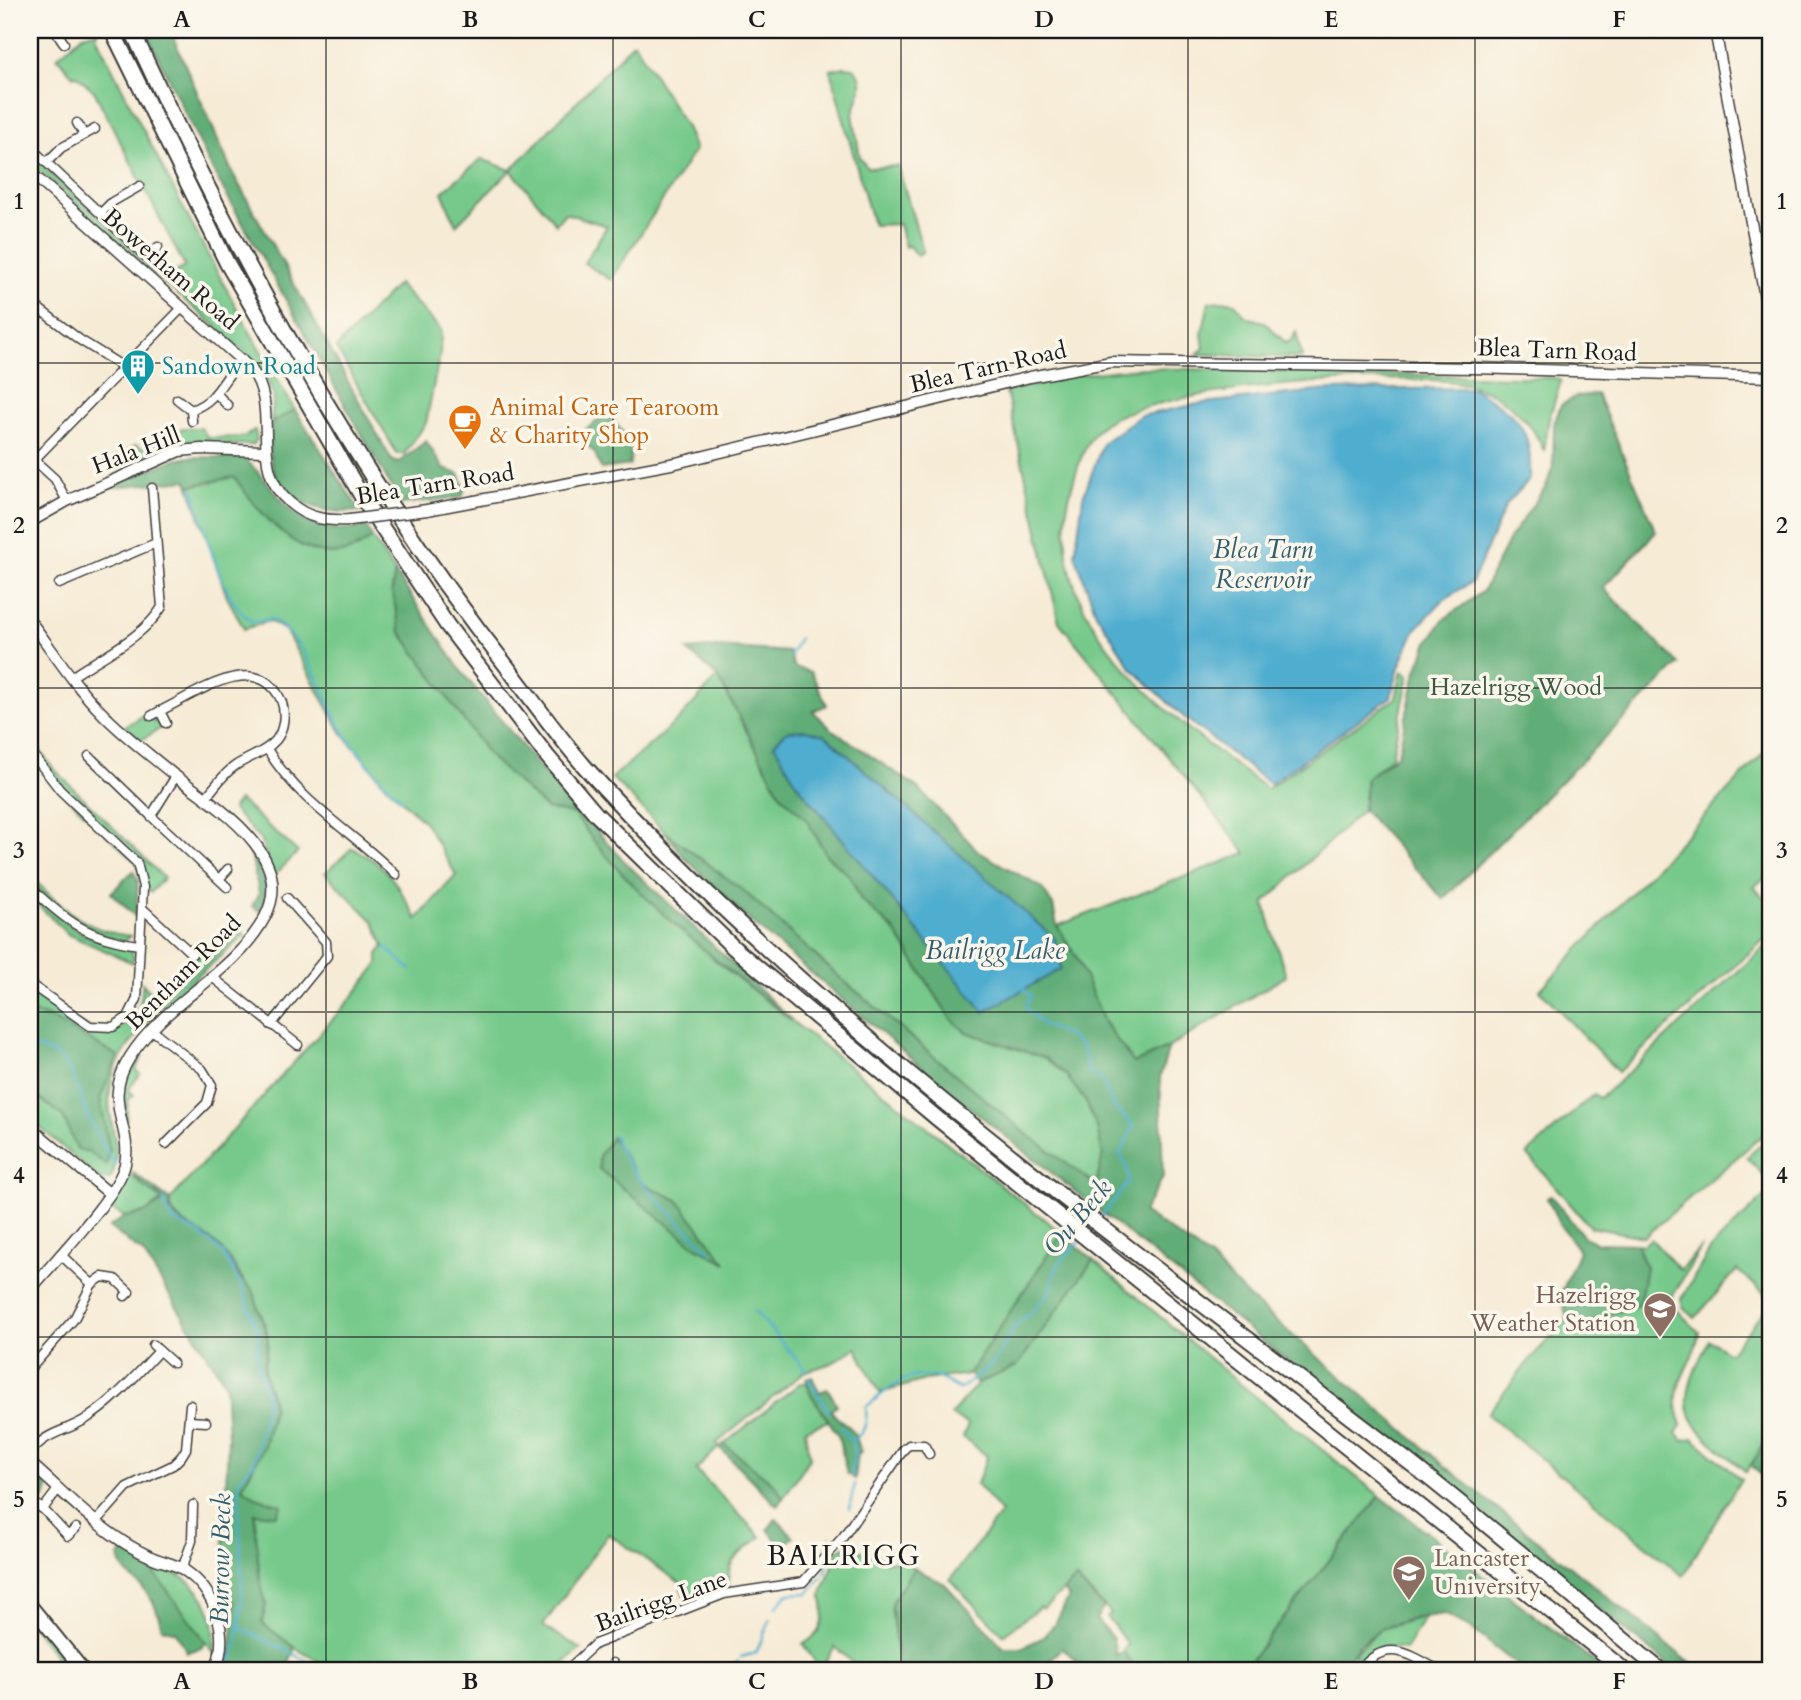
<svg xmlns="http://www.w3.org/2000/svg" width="1801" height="1700" font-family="Cardo,serif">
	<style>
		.green { fill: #77c98b; stroke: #4a7254; stroke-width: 2; fill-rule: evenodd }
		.forest { fill: #61ad77; stroke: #3e644a; stroke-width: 2; fill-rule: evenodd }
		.water { fill: #50adcf; stroke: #366476; stroke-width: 2 }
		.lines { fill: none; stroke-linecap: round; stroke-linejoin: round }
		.stream { stroke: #50adcf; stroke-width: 2.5 }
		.minor-casing { stroke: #3d3b38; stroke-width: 11 }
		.tertiary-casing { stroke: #3d3b38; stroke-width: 13 }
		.primary-casing { stroke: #3d3b38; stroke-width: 16 }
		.motorway-casing { stroke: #3d3b38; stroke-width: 18 }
		.minor { stroke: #fff; stroke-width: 8 }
		.tertiary { stroke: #fff; stroke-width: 10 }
		.primary { stroke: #fff; stroke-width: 12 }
		.motorway { stroke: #fff; stroke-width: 14 }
		.tertiary-bridge-casing { stroke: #3d3b38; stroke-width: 13; stroke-linecap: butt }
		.tertiary-bridge { stroke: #fff; stroke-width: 10 }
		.grid { fill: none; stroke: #1c1c1c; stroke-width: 2; stroke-opacity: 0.55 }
		.labels { text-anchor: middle; stroke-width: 7; stroke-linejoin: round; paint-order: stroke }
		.street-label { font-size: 24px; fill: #1c1c1c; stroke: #fbf7ec }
		.culture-label { font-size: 24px; fill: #0d838f; stroke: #fbf7ec; text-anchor: start }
		.food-label { font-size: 24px; fill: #c56008; stroke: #fbf7ec; text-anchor: start }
		.park-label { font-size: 24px; fill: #3c5943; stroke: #fbf7ec }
		.education-label { font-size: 24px; fill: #785e54; stroke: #fbf7ec; text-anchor: end }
		.water-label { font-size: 26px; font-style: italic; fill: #335d6d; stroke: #fbf7ec }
		.quarter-label { font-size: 28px; letter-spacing: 2px; fill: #1c1c1c; stroke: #fbf7ec }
		.neatline { fill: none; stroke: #1c1c1c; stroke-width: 2.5 }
		.grid-label { font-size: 23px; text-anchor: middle; font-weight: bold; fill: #1c1c1c }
	</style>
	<rect width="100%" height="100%" fill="#fbf7ec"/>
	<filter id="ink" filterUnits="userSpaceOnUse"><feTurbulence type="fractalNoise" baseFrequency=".0143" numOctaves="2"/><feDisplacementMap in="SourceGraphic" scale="14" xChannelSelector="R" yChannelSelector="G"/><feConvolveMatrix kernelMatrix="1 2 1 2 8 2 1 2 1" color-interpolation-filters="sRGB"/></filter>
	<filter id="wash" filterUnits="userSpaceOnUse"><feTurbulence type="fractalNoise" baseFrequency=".00686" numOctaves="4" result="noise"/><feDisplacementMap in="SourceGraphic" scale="28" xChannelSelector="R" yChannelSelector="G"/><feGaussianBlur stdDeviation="1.57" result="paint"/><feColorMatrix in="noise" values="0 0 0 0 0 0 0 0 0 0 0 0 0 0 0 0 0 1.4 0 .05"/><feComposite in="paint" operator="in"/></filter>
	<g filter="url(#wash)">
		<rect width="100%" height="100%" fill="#f6ebd5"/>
		<g class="green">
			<path d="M97,31V38C160,164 223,289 295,410L271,423L274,396L264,373L225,334L152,273L30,162V154L156,270L172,274L185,267L94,91L75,74L73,76L57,57L83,35Z"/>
			<path d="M634,42L686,127L695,150L611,280L584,263L607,226L565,213L556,224L511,170L456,225L442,192L481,159L511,170Z"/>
			<path d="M844,67L854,68L861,78V89L853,114L860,158L868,168L898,166L923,251L917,256L909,246L905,247L899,224L873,225L830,70Z"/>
			<path d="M398,284L441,330L440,353L426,423L404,454H397L336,348Z"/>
			<path d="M1229,301L1235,303L1246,317L1264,322L1286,343L1292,340L1296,332L1302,358L1197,354L1204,348L1202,334L1209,302Z"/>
			<path d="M1142,368L1556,378L1561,381L1549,419L1544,452C1534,422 1505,396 1473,386C1419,368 1140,388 1100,427C1084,442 1077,470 1071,490C1035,623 1176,721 1267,789L1396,698L1402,671L1409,675L1392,756L1367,778L1363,810L1264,903L1286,976L1169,1047L1134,1064L1104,1022L1077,958L1057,926L1246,853L1059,622L1006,391L1074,375Z"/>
			<path d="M183,428H201L208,438L244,437L255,430L257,440L253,445L187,443L112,472L107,462L136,445L143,448Z"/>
			<path d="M235,477C265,521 315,583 372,538L395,572L392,590L400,631L491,758L547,809L574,814L617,866L718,963L1062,1233L969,1374L925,1380L880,1393L856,1348L832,1363L804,1372L717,1443L719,1447L696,1470L761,1537C741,1553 724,1560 729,1588L686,1602L679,1582L608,1534L543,1626L581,1649L556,1670H334L295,1648L262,1623L266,1604C259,1592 253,1513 256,1497L242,1487C255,1468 270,1430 273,1408C274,1396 265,1383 264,1371C263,1361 269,1350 268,1339C267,1315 235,1263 218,1246C204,1231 170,1224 170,1200L350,1000L378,964V954L384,946L374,922L325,873L352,848C388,864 398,886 417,919L456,875L426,824L382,781L341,732L285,630L269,621L244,629L227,597L189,486ZM612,1137L642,1184L678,1200L724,1261L599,1156Z"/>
			<path d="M718,677L780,794L806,819L827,856L850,876L861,900L894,930L951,1019L966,1032L1045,1058L1065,1074L1086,1102L1097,1128L1103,1155L1096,1186L1024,1132L838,976L745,892L665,832L612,778L679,719Z"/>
			<path d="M145,715L163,727L141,740L125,726Z"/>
			<path d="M30,736L51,766L164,878L151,892L143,887L137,863L60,790L30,751Z"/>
			<path d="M1771,745V872L1754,887L1771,906V933L1618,1072L1540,990Z"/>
			<path d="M239,800L298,852L274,876L260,839L232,809Z"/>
			<path d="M30,876C63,907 83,931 131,936L125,941C85,935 57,909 30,882Z"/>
			<path d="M30,890C49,909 67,928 92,938C105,943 125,942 133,954V963L69,935L30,897Z"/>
			<path d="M1771,941V1128L1644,1237L1590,1227L1527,1154L1594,1094L1599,1098L1605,1094Z"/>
			<path d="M142,983L163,1007C131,1039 101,1071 111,1120C115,1142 120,1157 111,1178L101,1180L30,1119V989C56,1007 100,1052 131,1019C140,1008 143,997 142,983Z"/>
			<path d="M137,1053L142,1057L136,1069L140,1074L128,1090L134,1095L128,1100L126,1121C119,1094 123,1077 137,1053Z"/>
			<path d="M1771,1136L1768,1156L1771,1158L1767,1165L1771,1167L1769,1181L1747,1157Z"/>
			<path d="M130,1175L162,1200L144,1213L125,1217L108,1207Z"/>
			<path d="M1771,1190V1299L1737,1270L1695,1318L1683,1307L1681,1299L1712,1247Z"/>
			<path d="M1651,1239L1680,1270L1702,1246L1669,1302L1699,1332C1694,1369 1665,1383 1682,1425L1677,1433L1683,1440L1693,1438L1741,1479L1683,1576L1487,1414L1532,1357L1567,1320L1580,1325L1646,1268L1637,1244L1643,1245Z"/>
			<path d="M1093,1260L1240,1384L1380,1496L1243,1670H1137L1123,1651L1128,1645L1107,1617L1111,1613L1076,1579L1043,1609L1040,1607L1003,1635L950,1580L1001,1513L977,1484L987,1456L963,1437L968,1425L951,1415L977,1384L1017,1366Z"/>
			<path d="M1771,1303V1434L1746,1472C1686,1420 1670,1417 1709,1340L1729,1353Z"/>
			<path d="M800,1383H807L828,1421L805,1430L810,1458L783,1498L776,1486L724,1444Z"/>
			<path d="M30,1468L48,1487L45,1499L38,1501L30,1495Z"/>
			<path d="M844,1547L879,1555L884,1561H901L914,1568L891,1604L899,1670H861L835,1647L820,1669L803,1644C821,1636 828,1615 821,1596L835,1558L833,1554Z"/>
			<path d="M144,1559C192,1576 219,1598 214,1653Z"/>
			<path d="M30,1614L74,1670H66L30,1623Z"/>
			<path d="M1425,1616L1406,1649L1388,1647L1362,1660L1353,1654L1381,1629Z"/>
		</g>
		<g class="forest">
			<path d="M145,30H170L232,172L391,459L398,463L426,441L444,469L459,474L465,488L462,497L401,504L212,169Z"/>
			<path d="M1597,394L1656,532L1603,588L1679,664L1443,899L1363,810L1367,778L1398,754L1415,676L1428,642L1443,620L1483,591L1509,539L1546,486L1553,466L1554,424L1561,405L1578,396Z"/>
			<path d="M295,410L360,511C323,515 280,503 271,462C268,450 270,436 271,423Z"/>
			<path d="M605,416C623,427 633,443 630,465L601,469L595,453L581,439L582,432Z"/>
			<path d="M190,457L244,458C288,499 293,539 367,527L372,538C315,583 265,521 234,477L189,486L187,480L105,488L173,460Z"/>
			<path d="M395,572L461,671L545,774L627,864L792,1020C716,961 629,894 574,814L547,809L491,758L400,631L392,590Z"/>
			<path d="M718,647L789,652L794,667L811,672L827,705L813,711L830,728L918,788L979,852L1041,887L1053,905L1057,926L1077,958L1104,1022L1134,1063L1169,1047L1160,1077L1163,1177L1143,1212L1209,1257L1248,1297L1446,1467L1699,1670H1675L958,1098L749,920L684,857L665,832L745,892L838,976L1024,1132L1096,1185L1103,1155L1097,1128L1086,1102L1065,1074L1045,1058L966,1032L951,1019L894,930L861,900L850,876L827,856L806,819L780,794L718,677L687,650ZM825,735L984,1011L774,745Z"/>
			<path d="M249,845C262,862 272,892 260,911L252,906L259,893Z"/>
			<path d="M133,871L138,880L136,917L111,893Z"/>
			<path d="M237,927L245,935L163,1007L155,998L189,958L210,947L221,935L226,940Z"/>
			<path d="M30,1012L46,1016L118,1056L100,1098L110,1150L106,1165L89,1152L77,1149L62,1115L30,1092Z"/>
			<path d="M612,1137L642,1183L678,1200L726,1263L693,1245L599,1169V1156Z"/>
			<path d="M132,1172L170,1200V1209L176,1218L220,1247L239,1277L253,1290L268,1339L264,1371L273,1406L264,1447L242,1487L256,1497L282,1505L277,1515L254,1513C258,1536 257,1589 266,1604L262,1623L295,1648L286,1670H223L230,1655L235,1603L222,1592L228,1437L225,1383L143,1253L109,1227L125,1217L144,1213L165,1200L143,1186Z"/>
			<path d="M1551,1196L1584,1237L1596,1243L1637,1244L1646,1268L1639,1305L1579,1325L1567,1320L1561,1294L1579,1251L1560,1225L1547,1198Z"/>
			<path d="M1062,1233L1093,1260L1017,1366L977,1384L969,1374Z"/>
			<path d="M812,1377L819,1392L828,1389L837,1405L831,1410C837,1420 841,1420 848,1426C855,1431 859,1445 861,1453L858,1454L855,1479L847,1474L838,1435L810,1393L806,1378Z"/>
			<path d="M1770,1436L1771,1437V1485L1751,1465Z"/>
			<path d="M724,1444L776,1486L783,1498L777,1506L719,1447Z"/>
			<path d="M1380,1496L1605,1670H1523L1471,1628L1444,1614L1410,1619L1381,1629L1360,1644L1341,1670H1243Z"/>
			<path d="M776,1519L794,1537L781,1547L768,1529Z"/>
			<path d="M124,1551L144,1559L206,1642L201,1648L187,1652L176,1632L162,1628C159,1616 155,1602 146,1592C136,1579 122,1574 119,1557Z"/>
			<path d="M914,1568L945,1584L1004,1648H1021L1042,1638L1055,1624L1069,1597L1063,1591L1076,1579L1104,1607L1096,1619L1113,1639L1116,1655L1123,1651L1137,1670H1085L1063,1648L1039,1670H899L891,1604Z"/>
		</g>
		<g class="water">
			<path d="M1473,388C1517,417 1532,423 1530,479L1506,505L1473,581L1442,601L1415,630L1399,667L1391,697L1270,784L1185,718L1132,669L1096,613L1075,555L1083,497L1103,443L1140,416L1203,403L1327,390Z"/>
			<path d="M806,730L825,735L1055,939L1061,969L984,1012L796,783L774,744L787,731Z"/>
		</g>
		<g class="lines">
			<g class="stream">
				<path d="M193,489C205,527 219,600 253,622L271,619C304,635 322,694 340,726C356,753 380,778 402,800"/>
				<path d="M790,656L799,638"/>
				<path d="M386,947L411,970"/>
				<path d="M1024,990L1031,995L1026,1008L1042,1024L1070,1037L1082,1047L1088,1071L1101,1078L1114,1107L1134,1126L1120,1154L1127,1168L1129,1181L1099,1220"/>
				<path d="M30,1046C65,1052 73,1071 82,1102C85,1113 109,1156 116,1165"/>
				<path d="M614,1136C628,1178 680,1220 710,1252"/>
				<path d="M163,1199L172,1220L198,1233L222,1252L241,1284L258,1332L257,1362L268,1397L254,1463L239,1480C236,1539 253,1616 227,1670"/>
				<path d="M754,1310L806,1370"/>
				<path d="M809,1380L829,1412"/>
				<path d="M841,1428L852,1441"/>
				<path d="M851,1476L855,1454L852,1441C866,1432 867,1423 866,1407C887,1391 904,1370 935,1377C943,1378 952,1386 960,1389L980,1375L998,1357L1016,1324L1031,1313L1052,1289C1052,1266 1065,1257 1080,1241"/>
				<path d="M849,1509L855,1484"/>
				<path d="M827,1548L830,1537"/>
				<path d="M824,1573L831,1557"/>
				<path d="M776,1607L787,1594L808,1593L822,1577"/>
				<path d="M238,1627L326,1670"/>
				<path d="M741,1657L756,1653L770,1619"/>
				<path d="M730,1670L738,1661"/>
			</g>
		</g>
	</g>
	<g filter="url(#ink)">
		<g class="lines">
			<g class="minor-casing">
				<g id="minor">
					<path d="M55,30L64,43"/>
					<path d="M77,123L84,135"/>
					<path d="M30,147L159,269"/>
					<path d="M47,162L61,148L95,129"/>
					<path d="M101,213L112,202L140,186"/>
					<path d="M147,257L158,247"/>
					<path d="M30,302L80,340L125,368"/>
					<path d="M30,327L40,312"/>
					<path d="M216,393L228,406"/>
					<path d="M177,399L191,410L192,421"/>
					<path d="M191,410C219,400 221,380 242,359"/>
					<path d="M32,458L55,479L67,501"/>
					<path d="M35,459L181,309"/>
					<path d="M59,584L156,543"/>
					<path d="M73,676C102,656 144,637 162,607L152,488"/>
					<path d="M160,711C194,695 257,648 281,700C286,712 284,730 276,740C265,753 248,757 235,766C223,774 215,787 206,797"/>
					<path d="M151,716L160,711L166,723"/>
					<path d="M267,749C301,805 351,830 396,875"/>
					<path d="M30,751L60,790L137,863L143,887L137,999L128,1017L113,1027L90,1026L30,984"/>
					<path d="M89,756L151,816L176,776"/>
					<path d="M151,816L227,887"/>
					<path d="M219,879L228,869"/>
					<path d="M30,887C67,922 87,938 139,945"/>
					<path d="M142,908L192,954"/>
					<path d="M211,976L298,1045"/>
					<path d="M271,1025L327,956L326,942L287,898"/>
					<path d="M152,1030L202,1069L212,1085L207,1103L166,1144"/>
					<path d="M92,1284L102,1277L115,1279L129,1292L125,1296"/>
					<path d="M153,1345L173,1363"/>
					<path d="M30,1369L74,1319L92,1284L60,1254"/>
					<path d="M189,1421L206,1422"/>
					<path d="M30,1452C50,1430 63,1433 86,1419C113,1402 137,1374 159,1351"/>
					<path d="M30,1501L43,1509L68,1536L76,1528"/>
					<path d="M43,1509L59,1488"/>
					<path d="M97,1521L127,1487L173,1465L181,1457L186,1449L190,1405"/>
					<path d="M182,1569L192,1541L193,1505"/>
					<path d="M613,1663L617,1670"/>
					<path d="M567,1670L595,1644L724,1594L803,1582L843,1537L904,1449L909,1445H924L929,1454"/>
					<path d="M1360,1670C1386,1637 1410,1654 1438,1670"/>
				</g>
			</g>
			<g class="tertiary-casing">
				<g id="tertiary">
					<path d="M1715,30L1771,329"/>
					<path d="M30,172L251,369C282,410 247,467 290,503C308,519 327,521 350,520"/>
					<path d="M427,510L676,463L1030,377L1111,362L1473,368L1771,377"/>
					<path d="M30,522L67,501L179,451L201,449L265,451"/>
					<path d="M30,621C53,651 75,686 102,713C123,735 150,755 174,775C214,805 298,855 265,917C234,975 165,1001 130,1057C101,1103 133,1126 125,1164C118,1196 53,1262 30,1290"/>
					<path d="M30,1127L110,1194"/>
					<path d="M30,1463C58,1487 85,1516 116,1537C126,1544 138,1551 149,1556C160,1562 174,1563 184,1570C216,1591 230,1635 215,1670"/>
				</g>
			</g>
			<g class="primary-casing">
				<path id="primary" d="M30,1605L83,1670"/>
			</g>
			<g class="motorway-casing">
				<g id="motorway">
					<path d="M112,30L227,263L365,502L447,625L547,756L596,814L734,948L938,1119L1624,1670"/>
					<path d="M132,30C235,254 355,474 508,668C533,701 558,736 585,767C829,1036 1129,1245 1414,1466C1498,1532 1578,1602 1660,1670"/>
				</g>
			</g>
			<use href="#minor" class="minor"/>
			<use href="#tertiary" class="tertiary"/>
			<use href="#primary" class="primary"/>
			<use href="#motorway" class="motorway"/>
			<g class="tertiary-bridge-casing">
				<path id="tertiary-bridge" d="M350,520L427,510"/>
			</g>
			<use href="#tertiary-bridge" class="tertiary-bridge"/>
		</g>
	</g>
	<path class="grid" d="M326,30V1670M613,30V1670M901,30V1670M1188,30V1670M1475,30V1670M30,363H1771M30,688H1771M30,1012H1771M30,1337H1771"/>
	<defs>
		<g id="building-pin" transform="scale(1.75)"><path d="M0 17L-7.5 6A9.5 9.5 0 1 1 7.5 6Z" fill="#0f9aa8" stroke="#fbf7ec"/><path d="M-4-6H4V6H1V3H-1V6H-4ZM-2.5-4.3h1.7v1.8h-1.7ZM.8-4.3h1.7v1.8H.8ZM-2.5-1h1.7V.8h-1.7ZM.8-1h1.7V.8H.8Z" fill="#fff"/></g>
		<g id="cafe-pin" transform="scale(1.75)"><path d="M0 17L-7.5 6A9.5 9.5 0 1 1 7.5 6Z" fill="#e8710a" stroke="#fbf7ec"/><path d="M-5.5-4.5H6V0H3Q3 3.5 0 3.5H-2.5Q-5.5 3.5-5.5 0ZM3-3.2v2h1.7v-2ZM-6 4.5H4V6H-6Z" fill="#fff"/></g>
		<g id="university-pin" transform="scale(1.75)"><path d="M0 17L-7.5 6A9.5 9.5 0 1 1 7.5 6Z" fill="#8d6e63" stroke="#fbf7ec"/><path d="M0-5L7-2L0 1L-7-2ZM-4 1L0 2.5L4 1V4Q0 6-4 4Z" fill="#fff"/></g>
	</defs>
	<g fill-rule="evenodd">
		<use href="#building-pin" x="138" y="366"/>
		<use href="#cafe-pin" x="465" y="421"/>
		<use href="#university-pin" x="1660" y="1309"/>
		<use href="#university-pin" x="1409" y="1572"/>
	</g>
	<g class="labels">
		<g class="street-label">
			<text transform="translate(171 269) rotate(41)" y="8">Bowerham Road</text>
			<text transform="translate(1557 350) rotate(2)" y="8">Blea Tarn Road</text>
			<text transform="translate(988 367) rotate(-13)" y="8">Blea Tarn Road</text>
			<text transform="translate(136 450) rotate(-21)" y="8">Hala Hill</text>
			<text transform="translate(435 484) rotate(-9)" y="8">Blea Tarn Road</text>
			<text transform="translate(183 972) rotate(-45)" y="8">Bentham Road</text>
			<text transform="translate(661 1601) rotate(-20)" y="8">Bailrigg Lane</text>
		</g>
		<g class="culture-label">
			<text x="162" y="374">Sandown Road</text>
		</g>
		<g class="food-label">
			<text x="490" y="415">Animal Care Tearoom<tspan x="490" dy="28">&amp; Charity Shop</tspan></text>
		</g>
		<g class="park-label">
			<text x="1516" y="695">Hazelrigg Wood</text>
		</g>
		<g class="education-label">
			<text x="1636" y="1303">Hazelrigg<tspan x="1636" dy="28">Weather Station</tspan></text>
			<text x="1434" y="1566" text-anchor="start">Lancaster<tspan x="1434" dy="28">University</tspan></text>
		</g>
		<g class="water-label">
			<text x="1263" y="558">Blea Tarn<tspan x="1263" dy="30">Reservoir</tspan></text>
			<text x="995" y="959">Bailrigg Lake</text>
			<text transform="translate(1077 1217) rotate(-50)" y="9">Ou Beck</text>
			<text transform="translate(220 1559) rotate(-89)" y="9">Burrow Beck</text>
		</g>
		<g class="quarter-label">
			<text x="844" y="1565">BAILRIGG</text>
		</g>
	</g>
	<rect width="1801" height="1700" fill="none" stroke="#fbf7ec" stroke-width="77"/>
	<rect x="38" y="38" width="1724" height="1624" class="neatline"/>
	<g class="grid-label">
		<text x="182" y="27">A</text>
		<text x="470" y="27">B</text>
		<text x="757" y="27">C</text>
		<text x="1044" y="27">D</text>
		<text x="1331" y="27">E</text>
		<text x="1619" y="27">F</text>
		<text x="19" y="209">1</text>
		<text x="1782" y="209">1</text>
		<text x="19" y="533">2</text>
		<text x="1782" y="533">2</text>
		<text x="19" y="858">3</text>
		<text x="1782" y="858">3</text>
		<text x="19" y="1183">4</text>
		<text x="1782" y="1183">4</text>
		<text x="19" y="1507">5</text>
		<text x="1782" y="1507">5</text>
		<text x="182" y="1689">A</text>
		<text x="470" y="1689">B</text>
		<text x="757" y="1689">C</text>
		<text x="1044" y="1689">D</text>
		<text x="1331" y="1689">E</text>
		<text x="1619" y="1689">F</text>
	</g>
</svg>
